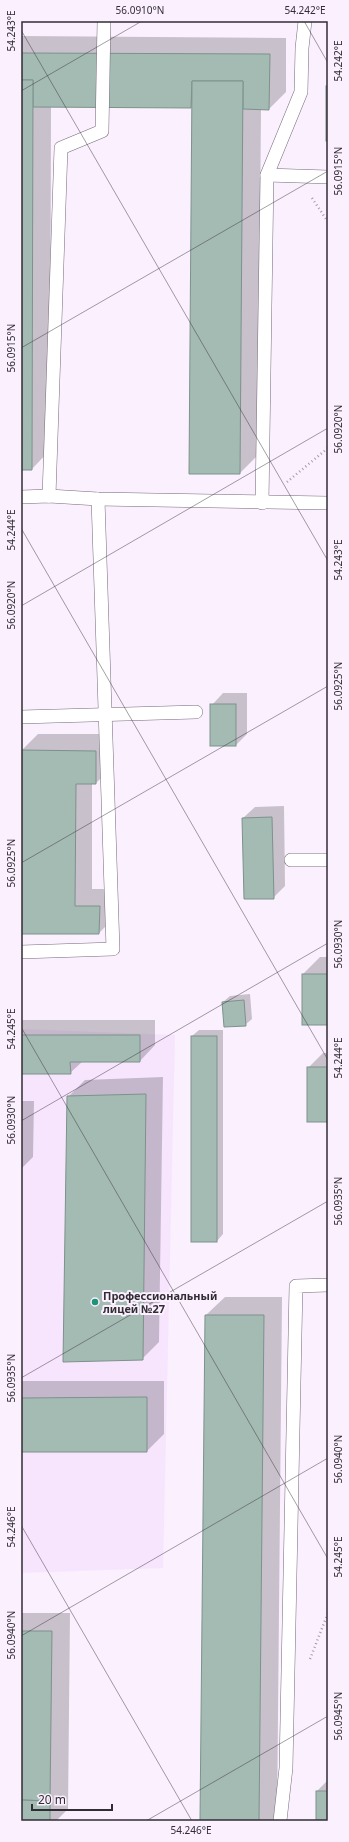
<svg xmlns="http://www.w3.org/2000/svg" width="349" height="1842" font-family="'Noto Sans',sans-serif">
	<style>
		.built { fill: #f7e5fe }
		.shadow { fill: #0003 }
		.building { fill: #a4bbb3; stroke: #7c928a }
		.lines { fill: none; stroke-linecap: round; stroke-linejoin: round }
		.lane-casing { stroke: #756a7a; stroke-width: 14 }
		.path { stroke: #a59da8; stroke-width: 2.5; stroke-dasharray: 1 3; stroke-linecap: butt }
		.lane { stroke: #fff; stroke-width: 13 }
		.ticks { fill: none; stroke: #322d34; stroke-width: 1; stroke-opacity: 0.45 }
		.poi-dot { fill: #1e9377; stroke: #faf0fe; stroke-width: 1.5 }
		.labels { text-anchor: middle; stroke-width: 4; stroke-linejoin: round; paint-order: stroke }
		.poi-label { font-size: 11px; font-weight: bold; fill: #322d34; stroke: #faf0fe; text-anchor: start }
		.neatline { fill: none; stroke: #322d34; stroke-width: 1.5 }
		.ticks-label { font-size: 10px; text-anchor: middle; fill: #322d34 }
	</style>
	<rect width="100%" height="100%" fill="#faf0fe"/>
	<path class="built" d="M21,1029L175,1035L163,1568L21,1573Z"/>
	<g class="shadow">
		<path d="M21,36L286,38V92L269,109L261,108L258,455L240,473L192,106L191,107L51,106L50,450L32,469H21Z"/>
		<path d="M223,693H247V734L236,745L212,705Z"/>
		<path d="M38,734H113V766L96,783H92V889H116V916L99,933H21V751Z"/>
		<path d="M284,806L285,886L273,898L243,818L255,807Z"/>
		<path d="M320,957H328V1024L303,974Z"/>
		<path d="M250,994L252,1019L245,1025L223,1002L230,996Z"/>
		<path d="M21,1020H155V1045L140,1061H83L70,1073H21Z"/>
		<path d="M199,1030H223V1234L217,1241L192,1036Z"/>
		<path d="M323,1053H328V1121L308,1068Z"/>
		<path d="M163,1077L159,1342L142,1359L68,1097L85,1080Z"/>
		<path d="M21,1101H34L33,1157L21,1169Z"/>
		<path d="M225,1297H282L277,1821H201L206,1315Z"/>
		<path d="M21,1381H164V1434L147,1451H21Z"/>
		<path d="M21,1613H70L68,1809L56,1821H21Z"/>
		<path d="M328,1780V1820L317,1791Z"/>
	</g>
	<g class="building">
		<path d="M21,53L270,54L269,110L243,109V81H192L191,108L33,107V80H21Z"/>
		<path d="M21,80H33L32,470H21Z"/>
		<path d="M192,81H243L240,474H189Z"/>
		<rect x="326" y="86" width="2" height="55"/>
		<rect x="210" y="704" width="26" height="42"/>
		<path d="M21,750L96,751V784H76L75,906H100L99,934H21Z"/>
		<path d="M272,817L274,899H244L242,818Z"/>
		<rect x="302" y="974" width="26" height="51"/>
		<path d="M244,1000L246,1026L224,1027L222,1002Z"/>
		<path d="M21,1035H140V1062H70L71,1074H21Z"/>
		<rect x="191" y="1036" width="26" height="206"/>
		<rect x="307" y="1067" width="21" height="55"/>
		<path d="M146,1094L143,1360L63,1362L67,1096Z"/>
		<path d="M205,1315H264L259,1821H200Z"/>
		<path d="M147,1397V1452H21V1398Z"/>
		<path d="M21,1631H52L50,1801L21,1800Z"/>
		<rect x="316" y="1791" width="12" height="30"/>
		<path d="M21,1800L50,1801V1821H21Z"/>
	</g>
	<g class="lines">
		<g class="lane-casing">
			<g id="lane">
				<path d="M267,175L328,177"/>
				<path d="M49,496L61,148L102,131L104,21"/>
				<path d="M21,497L49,496L98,499L328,503"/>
				<path d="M262,503L267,175L301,92L302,48L305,21"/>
				<path d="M21,717L196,712"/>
				<path d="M291,860H328"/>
				<path d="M21,952L113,949L98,499"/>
				<path d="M280,1821L286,1768L296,1286L328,1285"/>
			</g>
		</g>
		<g class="path">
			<path d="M312,198L328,222"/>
			<path d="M287,482L328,448"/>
			<path d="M310,1659L328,1613"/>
		</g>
		<use href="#lane" class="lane"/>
	</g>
	<path class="ticks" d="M304,21L328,63M21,30L328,561M21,91L142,21M21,348L328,171M21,528L328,1060M21,606L328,428M21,863L328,686M21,1027L328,1559M21,1121L328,943M21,1378L328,1201M21,1525L192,1821M21,1636L328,1458M146,1821L328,1716"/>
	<circle class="poi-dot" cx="95" cy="1302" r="4"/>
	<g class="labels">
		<g class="poi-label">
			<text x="103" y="1300">Профессиональный<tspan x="103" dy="13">лицей №27</tspan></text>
		</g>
	</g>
	<rect width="349" height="1842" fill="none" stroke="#faf0fe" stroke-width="44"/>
	<path d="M32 1804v6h80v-6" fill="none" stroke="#322d34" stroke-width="2"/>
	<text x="38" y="1804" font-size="12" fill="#322d34" stroke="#faf0fe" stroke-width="3" paint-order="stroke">20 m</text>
	<rect x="22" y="22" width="305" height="1798" class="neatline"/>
	<g class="ticks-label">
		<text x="140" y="14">56.0910°N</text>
		<text x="305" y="14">54.242°E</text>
		<text transform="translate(11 31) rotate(-90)" y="4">54.243°E</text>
		<text transform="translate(338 61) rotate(-90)" y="4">54.242°E</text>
		<text transform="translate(338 171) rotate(-90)" y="4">56.0915°N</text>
		<text transform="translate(11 348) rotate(-90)" y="4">56.0915°N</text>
		<text transform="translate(338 429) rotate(-90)" y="4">56.0920°N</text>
		<text transform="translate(11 530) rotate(-90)" y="4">54.244°E</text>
		<text transform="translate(338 560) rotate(-90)" y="4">54.243°E</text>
		<text transform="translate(11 605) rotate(-90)" y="4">56.0920°N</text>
		<text transform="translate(338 686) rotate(-90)" y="4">56.0925°N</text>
		<text transform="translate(11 863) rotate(-90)" y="4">56.0925°N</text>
		<text transform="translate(338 944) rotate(-90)" y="4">56.0930°N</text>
		<text transform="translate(11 1029) rotate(-90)" y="4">54.245°E</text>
		<text transform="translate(338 1058) rotate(-90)" y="4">54.244°E</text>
		<text transform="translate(11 1120) rotate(-90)" y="4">56.0930°N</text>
		<text transform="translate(338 1201) rotate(-90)" y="4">56.0935°N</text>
		<text transform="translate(11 1378) rotate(-90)" y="4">56.0935°N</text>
		<text transform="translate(338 1459) rotate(-90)" y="4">56.0940°N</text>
		<text transform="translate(11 1527) rotate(-90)" y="4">54.246°E</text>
		<text transform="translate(338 1557) rotate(-90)" y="4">54.245°E</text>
		<text transform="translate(11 1635) rotate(-90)" y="4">56.0940°N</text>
		<text transform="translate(338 1716) rotate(-90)" y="4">56.0945°N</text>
		<text x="191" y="1834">54.246°E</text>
	</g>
</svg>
